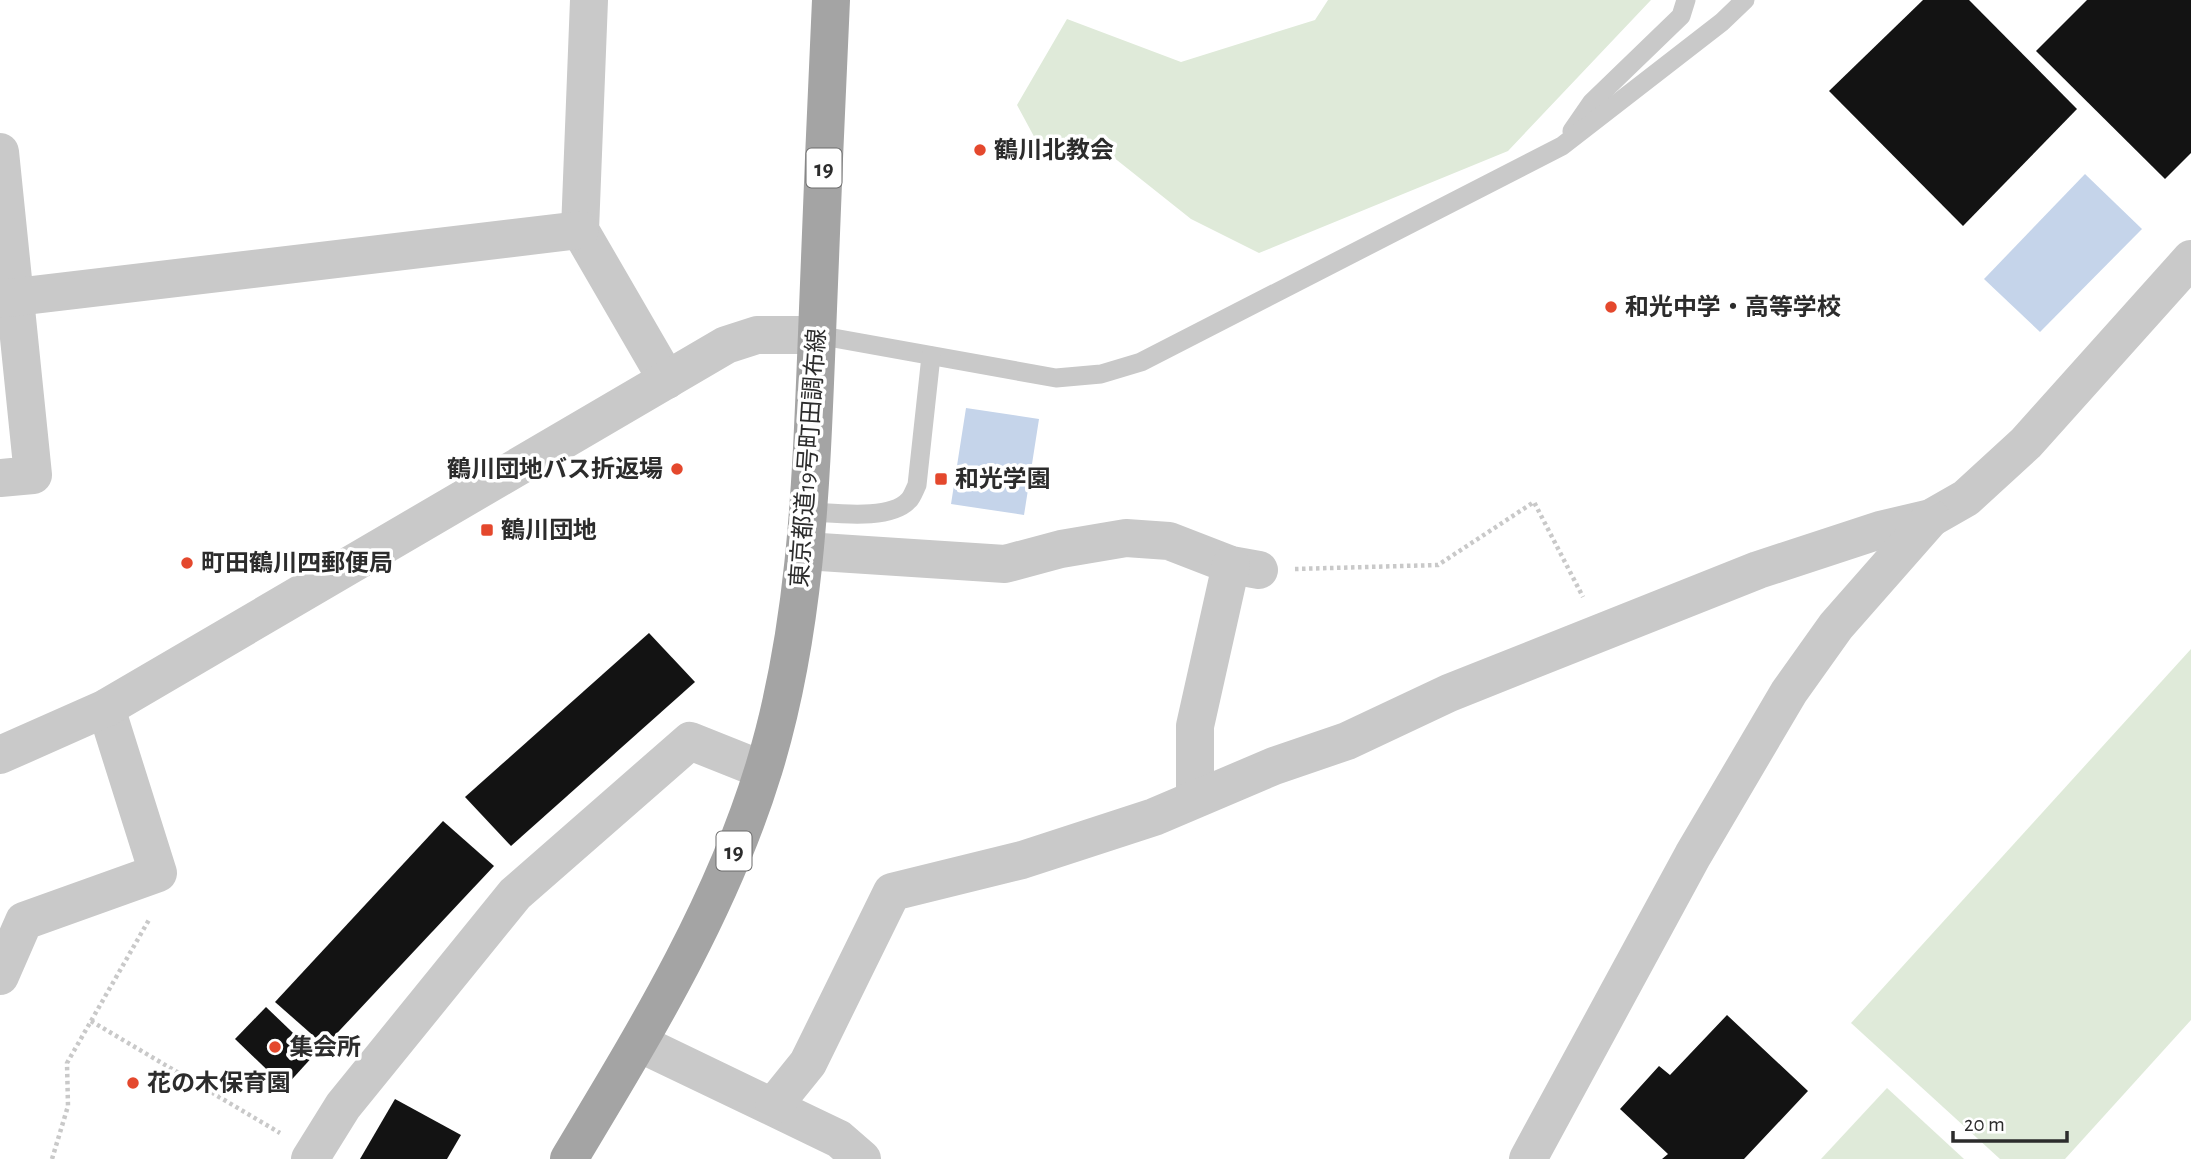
<svg xmlns="http://www.w3.org/2000/svg" width="2191" height="1159" font-family="'Alegreya Sans','Noto Sans JP',sans-serif">
	<style>
		.green { fill: #dfead9 }
		.water { fill: #c5d4ea }
		.building { fill: #131313 }
		.lines { fill: none; stroke-linecap: round; stroke-linejoin: round }
		.path { stroke: #c9c9c9; stroke-width: 4.5; stroke-dasharray: 3.5 3.5; stroke-linecap: butt }
		.service { stroke: #c9c9c9; stroke-width: 19 }
		.minor { stroke: #c9c9c9; stroke-width: 38 }
		.tertiary { stroke: #c9c9c9; stroke-width: 38 }
		.primary { stroke: #a4a4a4; stroke-width: 38 }
		.poi-dot { fill: #e4482d; stroke: #fff; stroke-width: 2.5 }
		.labels { text-anchor: middle; stroke-width: 7; stroke-linejoin: round; paint-order: stroke }
		.shield { fill: #fff; stroke: #6b6b6b; stroke-width: 2 }
		.shield-label { font-size: 23px; font-weight: bold; fill: #2c2c2c }
		.poi-label { font-size: 24px; font-weight: bold; fill: #2c2c2c; stroke: #fff; text-anchor: start }
		.street-label { font-size: 24px; fill: #2c2c2c; stroke: #fff }
	</style>
	<rect width="100%" height="100%" fill="#fff"/>
	<g class="green">
		<path d="M1328,0H1651L1508,151L1259,253L1191,219L1098,145L1044,155L1017,105L1067,19L1181,62L1315,20Z"/>
		<path d="M2191,649V1020L2065,1159H2000L1851,1023Z"/>
		<path d="M1887,1088L1964,1159H1821Z"/>
	</g>
	<g class="water">
		<path d="M2085,174L2142,229L2040,332L1984,279Z"/>
		<path d="M966,408L1039,419L1024,515L951,504Z"/>
	</g>
	<g class="building">
		<path d="M1923,0H1969L2077,109L1963,226L1829,91Z"/>
		<path d="M2087,0H2191V153L2165,179L2036,51Z"/>
		<path d="M649,633L695,682L511,846L465,797Z"/>
		<path d="M443,821L494,866L325,1046L275,1002Z"/>
		<path d="M266,1007L315,1054L285,1087L235,1039Z"/>
		<path d="M1727,1015L1808,1091L1744,1159H1662L1668,1154L1620,1109L1659,1066L1670,1075Z"/>
		<path d="M395,1099L461,1135L447,1159H360Z"/>
	</g>
	<g class="lines">
		<g class="path">
			<path d="M1295,569L1438,565L1534,502L1583,597"/>
			<path d="M91,1021L280,1133"/>
			<path d="M52,1159L68,1106L67,1063L150,918"/>
		</g>
		<g class="service">
			<path d="M1572,131L1592,102L1681,16L1686,0"/>
			<path d="M817,335L1056,378L1101,374L1141,362L1562,146L1722,22L1745,0"/>
			<path d="M810,512C835,513 890,521 909,500C912,497 915,489 917,485L931,356"/>
		</g>
		<g class="minor">
			<path d="M589,0L580,230L667,380"/>
			<path d="M0,152L33,475L0,478"/>
			<path d="M0,299L580,230"/>
			<path d="M805,551L1005,564L1061,549L1126,538L1169,541L1231,565L1259,570"/>
			<path d="M1195,798V726L1231,565"/>
			<path d="M0,976L24,921L158,873L106,708"/>
			<path d="M639,1043L839,1139L862,1159"/>
			<path d="M774,1105L808,1063L892,892L1022,860L1154,817L1274,766L1347,741L1449,693L1758,570L1880,530L1931,518L1966,498L2026,443L2191,259"/>
			<path d="M310,1159L343,1106L515,894L690,741L763,770"/>
			<path d="M1528,1159L1693,855L1789,692L1836,626L1931,518"/>
		</g>
		<path class="tertiary" d="M0,755L106,708L726,345L757,335H817"/>
		<path class="primary" d="M569,1159C644,1034 721,909 764,768C807,627 811,481 817,334C821,223 826,111 831,0"/>
	</g>
	<g class="poi-dot">
		<circle cx="980" cy="150" r="7"/>
		<circle cx="1611" cy="307" r="7"/>
		<circle cx="677" cy="469" r="7"/>
		<rect x="934" y="472" width="14" height="14" rx="3.5"/>
		<rect x="480" y="523" width="14" height="14" rx="3.5"/>
		<circle cx="187" cy="563" r="7"/>
		<circle cx="275" cy="1047" r="7"/>
		<circle cx="133" cy="1083" r="7"/>
	</g>
	<g class="labels">
		<g class="shield">
			<rect x="806.5" y="148.5" width="35" height="39" rx="5"/>
			<rect x="716.5" y="831.5" width="35" height="39" rx="5"/>
		</g>
		<g class="shield-label">
			<text x="824" y="176">19</text>
			<text x="734" y="859">19</text>
		</g>
		<g class="poi-label">
			<text x="994" y="158">鶴川北教会</text>
			<text x="1625" y="315">和光中学・高等学校</text>
			<text x="663" y="477" text-anchor="end">鶴川団地バス折返場</text>
			<text x="955" y="487">和光学園</text>
			<text x="501" y="538">鶴川団地</text>
			<text x="201" y="571">町田鶴川四郵便局</text>
			<text x="289" y="1055">集会所</text>
			<text x="147" y="1091">花の木保育園</text>
		</g>
		<g class="street-label">
			<text transform="translate(808 458) rotate(-86)" y="8">東京都道19号町田調布線</text>
		</g>
	</g>
	<path d="M1953 1131v10h114v-10" fill="none" stroke="#2c2c2c" stroke-width="3.5"/>
	<text x="1964" y="1131" font-size="21" fill="#2c2c2c" stroke="#ffffff" stroke-width="5" paint-order="stroke">20 m</text>
</svg>
